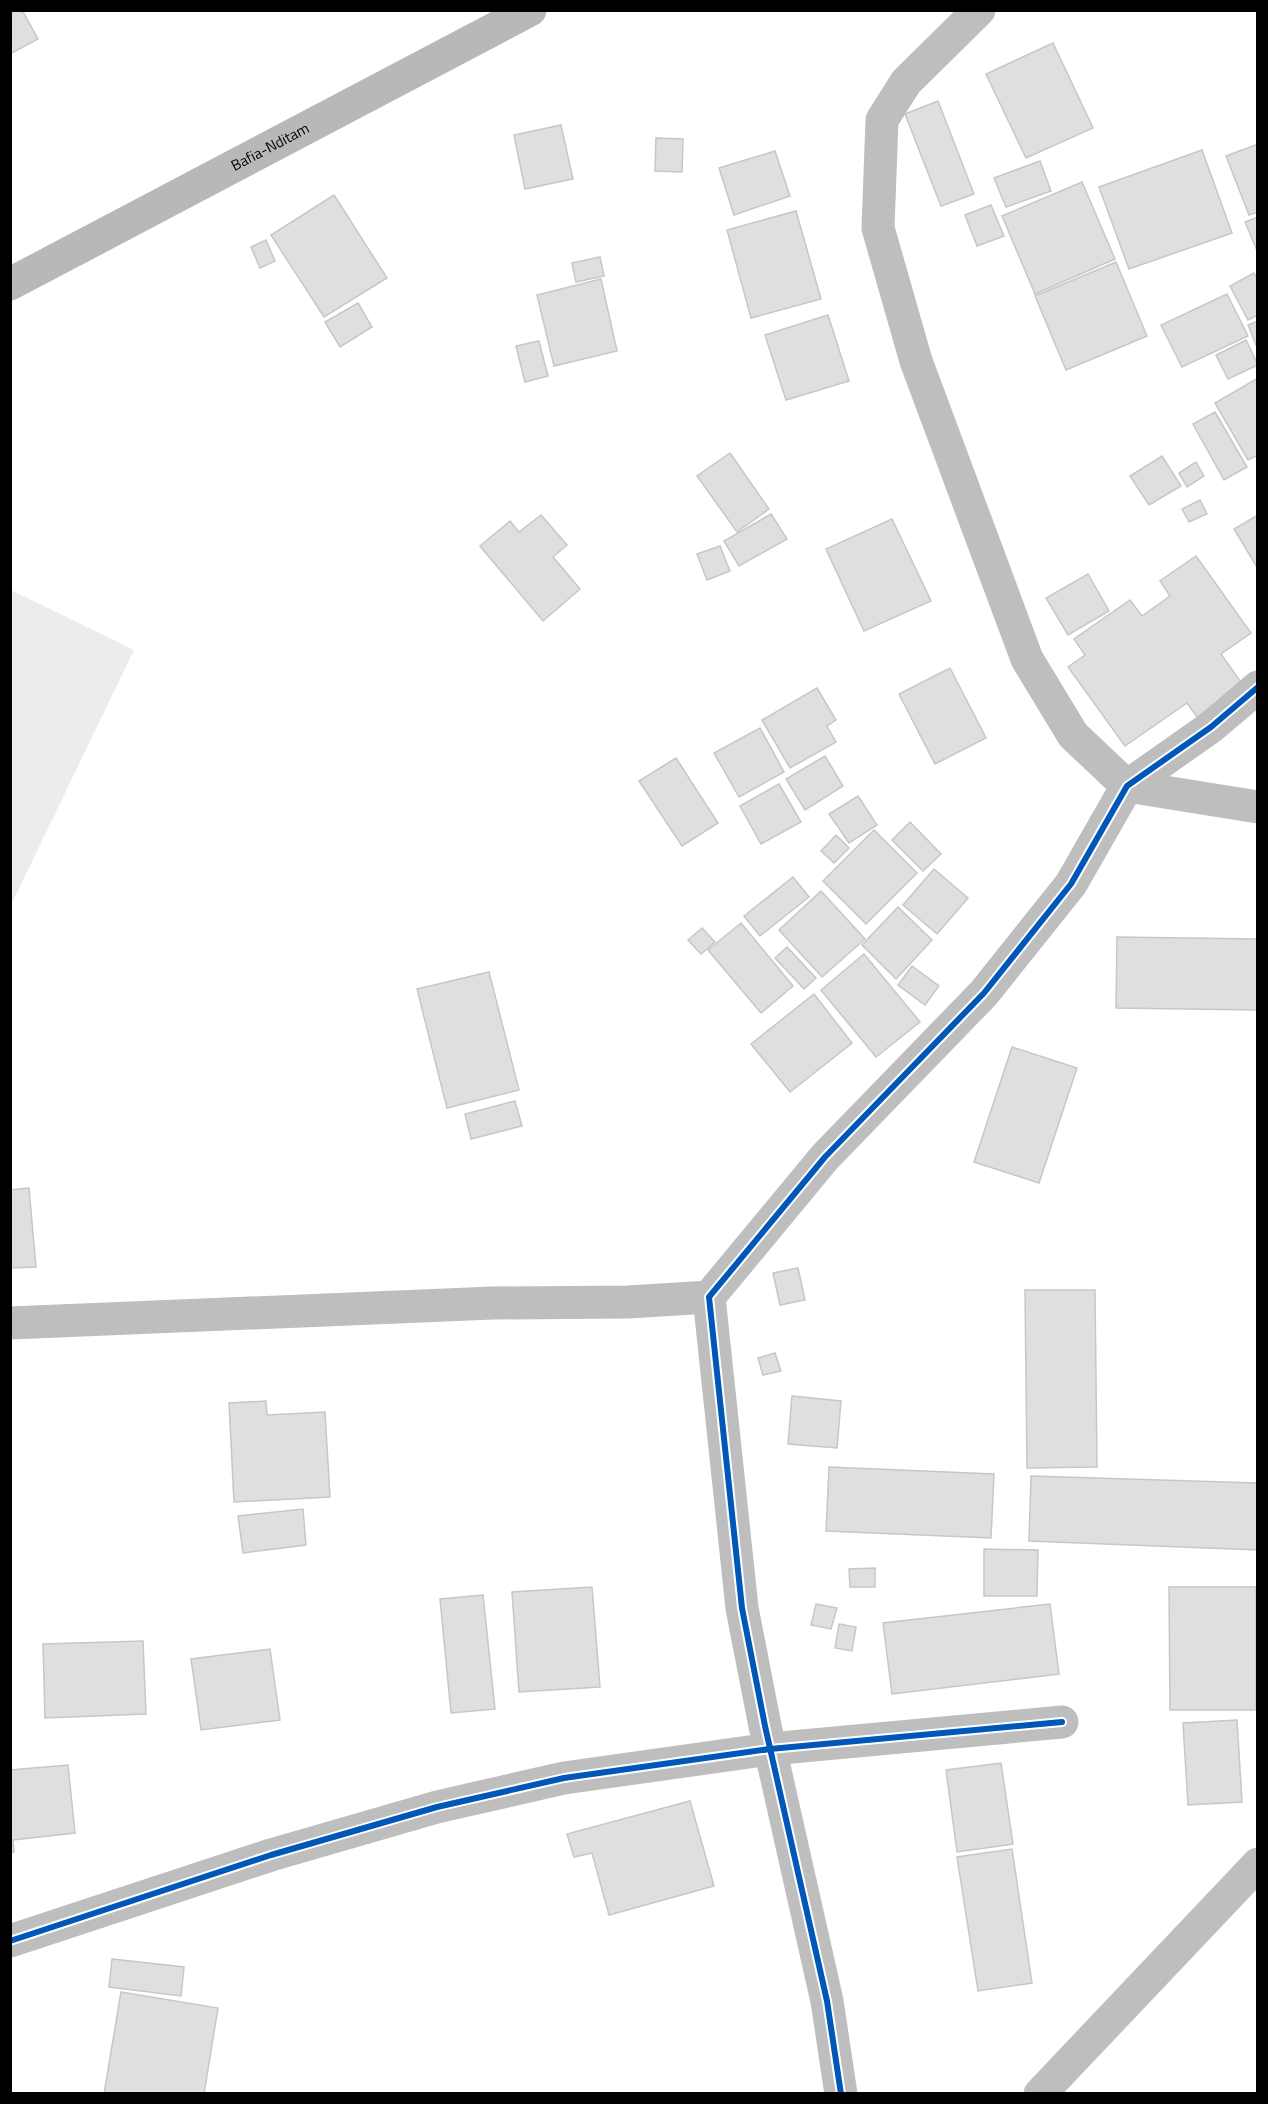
<svg xmlns="http://www.w3.org/2000/svg" width="1268" height="2104" font-family="'Titillium Web',sans-serif">
	<style>
		.green { fill: #ececec }
		.building { fill: #dfdfdf; stroke: #c7c7c7; stroke-width: 1.5 }
		.lines { fill: none; stroke-linecap: round; stroke-linejoin: round }
		.street { stroke: #bebebe; stroke-width: 33 }
		.secondary { stroke: #b8b8b8; stroke-width: 33 }
		.cycleway-casing { stroke: #fff; stroke-width: 10 }
		.cycleway { stroke: #0057b8; stroke-width: 6 }
		.labels { text-anchor: middle; stroke-width: 4.5; stroke-linejoin: round; paint-order: stroke }
		.street-label { font-size: 15px; fill: #000; stroke: #fff }
	</style>
	<rect width="100%" height="100%" fill="#fff"/>
	<path class="green" d="M11,590L134,650L11,905Z"/>
	<g class="building">
		<path d="M10,10H22L38,39L10,54Z"/>
		<path d="M1053,43L1093,128L1026,158L986,74Z"/>
		<path d="M938,101L974,194L941,206L905,114Z"/>
		<path d="M561,125L573,179L525,189L514,135Z"/>
		<path d="M656,138L683,139L682,172L655,171Z"/>
		<path d="M1258,144V212L1249,215L1226,156Z"/>
		<path d="M1202,150L1232,233L1129,269L1099,187Z"/>
		<path d="M775,151L790,196L734,215L719,168Z"/>
		<path d="M1040,161L1051,191L1006,207L994,178Z"/>
		<path d="M1082,182L1115,259L1035,294L1002,216Z"/>
		<path d="M334,195L387,278L324,317L271,235Z"/>
		<path d="M991,205L1004,236L977,246L965,215Z"/>
		<path d="M796,211L821,299L751,318L727,230Z"/>
		<path d="M1258,217V253L1245,222Z"/>
		<path d="M266,240L275,261L260,268L251,247Z"/>
		<path d="M600,257L604,276L576,282L572,263Z"/>
		<path d="M1116,262L1147,336L1066,370L1035,296Z"/>
		<path d="M1254,273L1258,280V315L1248,320L1230,286Z"/>
		<path d="M601,279L617,351L554,366L537,295Z"/>
		<path d="M1227,294L1248,336L1182,367L1161,325Z"/>
		<path d="M358,303L372,327L340,347L325,322Z"/>
		<path d="M828,315L849,381L786,400L765,335Z"/>
		<path d="M1258,321V350L1248,325Z"/>
		<path d="M1246,340L1258,365L1228,379L1216,355Z"/>
		<path d="M539,341L548,376L525,382L516,346Z"/>
		<path d="M1258,378V455L1248,460L1215,403Z"/>
		<path d="M1215,412L1247,467L1224,480L1193,424Z"/>
		<path d="M730,453L769,509L737,532L697,476Z"/>
		<path d="M1162,456L1181,486L1149,505L1130,476Z"/>
		<path d="M1196,462L1204,476L1187,487L1179,473Z"/>
		<path d="M1200,500L1207,514L1189,522L1182,509Z"/>
		<path d="M771,514L787,539L739,566L724,541Z"/>
		<path d="M541,515L567,545L553,557L580,589L543,621L480,546L510,521L519,532Z"/>
		<path d="M1258,515V569L1234,529Z"/>
		<path d="M892,519L931,601L864,631L826,549Z"/>
		<path d="M720,546L730,571L707,580L697,554Z"/>
		<path d="M1196,556L1251,633L1221,654L1243,685L1197,717L1187,703L1125,746L1068,667L1085,655L1074,639L1130,600L1142,616L1170,596L1160,581Z"/>
		<path d="M1088,574L1109,611L1068,635L1046,598Z"/>
		<path d="M950,668L986,738L935,764L899,694Z"/>
		<path d="M817,688L836,720L827,726L836,742L790,768L762,720Z"/>
		<path d="M760,728L784,772L739,797L714,753Z"/>
		<path d="M825,756L843,786L805,810L786,779Z"/>
		<path d="M676,758L718,823L682,846L639,781Z"/>
		<path d="M779,784L801,822L761,844L740,806Z"/>
		<path d="M858,796L877,825L849,843L829,814Z"/>
		<path d="M910,822L941,854L923,871L892,840Z"/>
		<path d="M874,830L917,873L866,924L823,881Z"/>
		<path d="M836,835L849,848L834,863L821,851Z"/>
		<path d="M934,869L968,898L937,934L903,905Z"/>
		<path d="M793,877L809,897L760,936L744,916Z"/>
		<path d="M821,891L865,939L822,977L779,930Z"/>
		<path d="M898,907L932,940L896,979L862,945Z"/>
		<path d="M741,923L793,986L761,1013L708,950Z"/>
		<path d="M702,928L715,942L701,954L688,940Z"/>
		<path d="M1117,937L1258,939V1010L1116,1008Z"/>
		<path d="M787,947L816,978L804,989L775,958Z"/>
		<path d="M864,954L920,1022L876,1057L821,990Z"/>
		<path d="M912,966L939,986L925,1005L898,985Z"/>
		<path d="M489,972L519,1090L447,1108L417,989Z"/>
		<path d="M814,994L852,1043L790,1092L751,1044Z"/>
		<path d="M1012,1047L1077,1068L1039,1183L974,1162Z"/>
		<path d="M515,1101L522,1126L471,1139L465,1114Z"/>
		<path d="M29,1188L36,1267L10,1268V1190Z"/>
		<path d="M798,1268L805,1300L780,1305L773,1273Z"/>
		<path d="M1025,1290H1095L1097,1467L1027,1468Z"/>
		<path d="M775,1353L781,1371L763,1375L758,1358Z"/>
		<path d="M792,1396L841,1401L837,1448L788,1444Z"/>
		<path d="M266,1401L267,1415L325,1412L330,1497L234,1502L229,1403Z"/>
		<path d="M829,1467L994,1474L991,1538L826,1531Z"/>
		<path d="M1031,1476L1258,1483V1550L1029,1541Z"/>
		<path d="M303,1509L306,1545L243,1553L238,1516Z"/>
		<path d="M984,1549L1038,1550L1037,1596H984Z"/>
		<path d="M875,1568V1587H850L849,1569Z"/>
		<path d="M592,1587L600,1687L519,1692L512,1592Z"/>
		<path d="M1169,1587H1256V1710H1170Z"/>
		<path d="M483,1595L495,1709L451,1713L440,1599Z"/>
		<path d="M816,1604L837,1608L831,1629L811,1625Z"/>
		<path d="M1050,1604L1059,1674L892,1694L883,1623Z"/>
		<path d="M839,1624L856,1627L852,1651L835,1648Z"/>
		<path d="M143,1641L146,1714L45,1718L43,1644Z"/>
		<path d="M270,1649L280,1720L201,1730L191,1659Z"/>
		<path d="M1237,1720L1242,1802L1188,1805L1183,1723Z"/>
		<path d="M1001,1763L1013,1844L957,1852L946,1770Z"/>
		<path d="M68,1765L75,1833L13,1840L14,1852L10,1853V1770Z"/>
		<path d="M690,1801L714,1886L609,1915L592,1853L574,1857L567,1834Z"/>
		<path d="M1012,1849L1032,1983L978,1991L957,1857Z"/>
		<path d="M112,1959L184,1967L181,1996L109,1987Z"/>
		<path d="M121,1992L218,2008L204,2094H104Z"/>
	</g>
	<g class="lines">
		<g class="street">
			<path d="M979,10L906,82L882,120L878,228L916,361L1027,659L1073,735L1127,786L1258,807"/>
			<path d="M10,1323L493,1303L628,1302L709,1297"/>
			<path d="M10,1941L271,1855L437,1807L564,1778L770,1749L1062,1722"/>
			<path d="M841,2094L827,2001L765,1726L742,1608L709,1297L825,1157L984,993L1071,884L1127,786L1211,727L1258,687"/>
			<path d="M1040,2094L1258,1864"/>
		</g>
		<path class="secondary" id="s1" d="M10,284L530,10"/>
		<g class="cycleway-casing">
			<g id="cycleway">
				<path d="M10,1941L271,1855L437,1807L564,1778L770,1749L1062,1722"/>
				<path d="M841,2094L827,2001L765,1726L742,1608L709,1297L825,1157L984,993L1071,884L1127,786L1211,727L1258,687"/>
			</g>
		</g>
		<use href="#cycleway" class="cycleway"/>
	</g>
	<g class="labels">
		<g class="street-label">
			<text dy="5" stroke="none"><textPath href="#s1" startOffset="294">Bafia-Nditam</textPath></text>
		</g>
	</g>
	<rect width="1268" height="2104" fill="none" stroke="#000000" stroke-width="24"/>
</svg>
